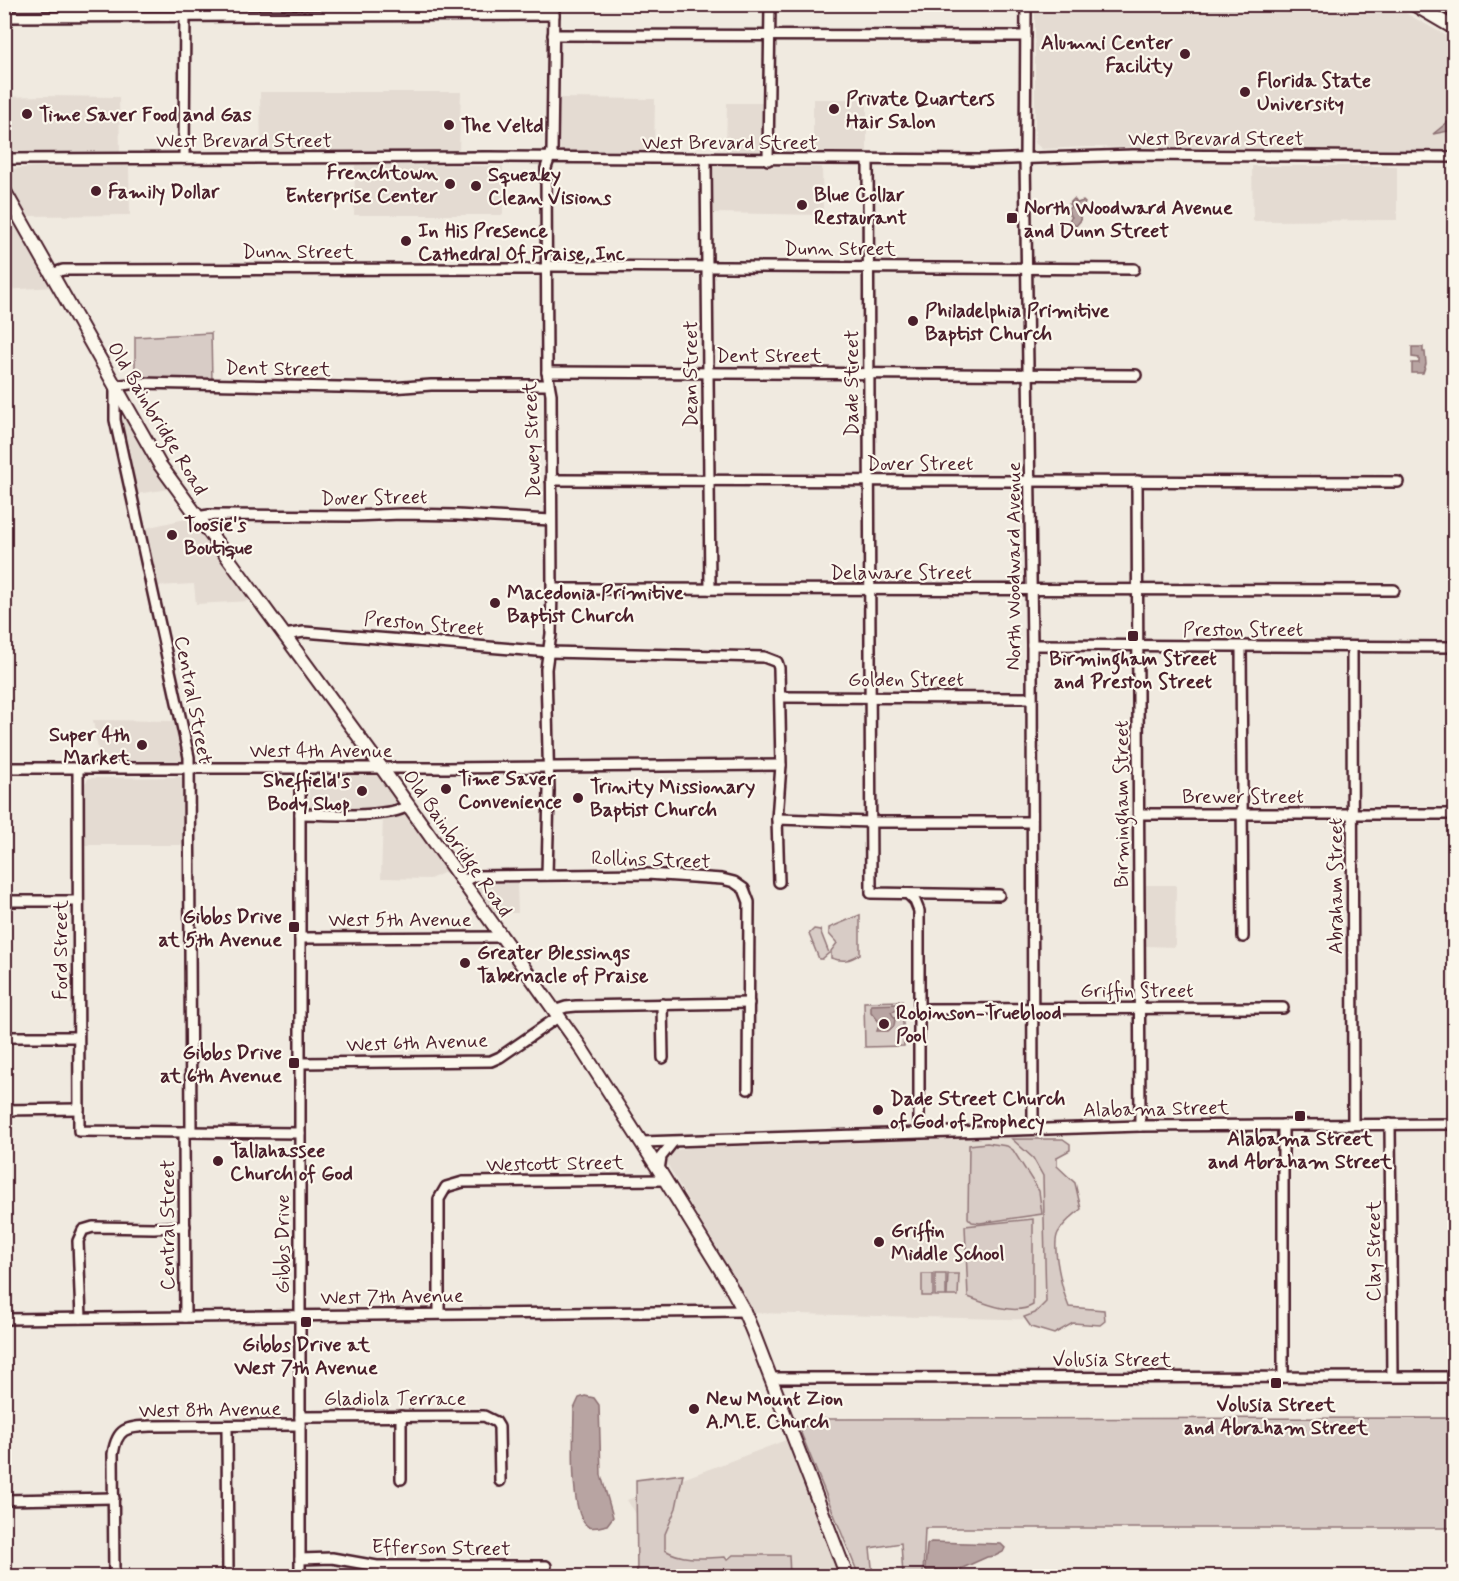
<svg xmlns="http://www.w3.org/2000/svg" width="1459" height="1581" font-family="Mynerve,sans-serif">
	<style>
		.built { fill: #e4dbd2 }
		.green { fill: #d8ccc6; stroke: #917678; stroke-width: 1.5 }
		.water { fill: #b8a4a2; stroke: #8c6f72; stroke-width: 1.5 }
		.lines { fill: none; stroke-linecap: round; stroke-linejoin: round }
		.minor-casing { stroke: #4a1f2b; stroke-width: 14 }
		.major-casing { stroke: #4a1f2b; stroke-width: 16 }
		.minor { stroke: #fbf7ec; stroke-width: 9 }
		.major { stroke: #fbf7ec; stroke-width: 12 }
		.poi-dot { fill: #4a1f2b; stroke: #fbf7ec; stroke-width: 2 }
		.labels { text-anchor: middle; stroke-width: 4.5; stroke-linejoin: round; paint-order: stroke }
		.poi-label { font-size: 20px; font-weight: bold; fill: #4a1f2b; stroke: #fbf7ec; text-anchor: start }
		.street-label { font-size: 20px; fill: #4a1f2b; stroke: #fbf7ec }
	</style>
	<rect width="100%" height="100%" fill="#f0eae0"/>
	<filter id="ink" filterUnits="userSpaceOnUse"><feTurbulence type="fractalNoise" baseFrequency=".0167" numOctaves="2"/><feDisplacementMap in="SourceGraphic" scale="12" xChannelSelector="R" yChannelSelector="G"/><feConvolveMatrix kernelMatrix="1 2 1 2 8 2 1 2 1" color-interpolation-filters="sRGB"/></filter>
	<g filter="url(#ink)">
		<g class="built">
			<path d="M1035,5H1391L1454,40V150L1086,147L1042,149L1035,143Z"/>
			<path d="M260,92H461L459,152L261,153Z"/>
			<path d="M43,96L119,97L120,153H44L7,150L5,147V97Z"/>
			<path d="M560,98L655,99L654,153L560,152Z"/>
			<path d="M813,99H867V153L813,154Z"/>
			<path d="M727,103H764L763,153H726Z"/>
			<path d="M355,165L503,166V215H354Z"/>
			<path d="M129,166L130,215L27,216L5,174L7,169L36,167Z"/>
			<path d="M713,166L822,167L823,215L712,213Z"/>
			<path d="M1252,166H1397V220L1253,221Z"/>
			<path d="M5,205L53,287L5,290Z"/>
			<path d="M123,417L127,419L170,489L136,494L121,423Z"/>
			<path d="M190,518L251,601L196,604L194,584L157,586L145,528Z"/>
			<path d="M93,720L177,721L186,761L181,764L100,761Z"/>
			<path d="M309,774L379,775L401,806L390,809H309Z"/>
			<path d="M181,777L184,779L186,845H85V783L89,778Z"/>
			<path d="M405,811L448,871L430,879L381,878L383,816Z"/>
			<path d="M476,883H517L518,913H495L475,885Z"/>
			<path d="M1146,885H1176L1175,947L1145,946Z"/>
			<path d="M1042,1136L1050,1320L753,1313L666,1162L670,1153L676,1150L690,1148Z"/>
			<path d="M786,1440L840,1576H790L789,1555H733L674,1572L627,1500Z"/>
		</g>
		<g class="green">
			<path d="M193,5L437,4V8H193Z"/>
			<path d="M211,333L212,381L135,379V337Z"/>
			<path d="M860,915V954C849,961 843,962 831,958V951L837,943L829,934V928Z"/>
			<path d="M814,929L820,930L829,953L822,959H819L809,934Z"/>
			<path d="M902,1001L904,1046L865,1047L864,1002Z"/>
			<path d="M1012,1139H1063L1070,1144V1150L1057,1157V1166L1075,1183L1081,1209C1072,1217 1064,1222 1058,1233C1051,1246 1063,1293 1069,1307L1104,1310L1105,1321L1100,1325L1073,1323L1054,1334L1031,1327L1024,1317L1035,1313L1046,1302L1043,1176L1033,1158Z"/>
			<path d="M987,1143L1007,1146L1013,1150L1039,1191L1042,1214L980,1223L972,1222L968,1218L969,1145Z"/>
			<path d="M1033,1219V1305C1015,1316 986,1304 968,1297L965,1226Z"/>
			<rect x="922" y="1274" width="11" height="22"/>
			<rect x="935" y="1274" width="11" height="22"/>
			<path d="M948,1274H959L958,1296H947Z"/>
			<path d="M1454,1418V1528H925L923,1574L903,1576L901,1543L870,1548L873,1576H859L801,1433L802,1428L819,1419Z"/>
			<path d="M683,1474L676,1508L665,1534V1550C683,1561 704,1558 725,1557L727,1560L733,1555H789L790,1576H637L636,1480Z"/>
		</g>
		<g class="water">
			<path d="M1454,117V130L1433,134Z"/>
			<path d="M1074,199L1077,203L1083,201L1085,203L1079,214L1081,220L1076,226L1069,220L1072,217L1068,213L1069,212L1068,210L1071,206L1069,204Z"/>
			<path d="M1412,347H1423V352H1425L1426,364L1423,373H1412V363H1419V358L1412,357Z"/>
			<path d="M898,1004V1010L891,1012L895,1019L894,1026L888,1031H877L880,1023L871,1012V1005Z"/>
			<path d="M585,1396L594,1398L599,1405L601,1475L613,1517L607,1525C602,1526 594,1529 589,1527C568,1517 574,1431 574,1409L579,1398Z"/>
			<path d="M931,1542L1001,1544L1005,1548L1003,1552L995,1556L987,1557L956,1571H927L925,1568L927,1545Z"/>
		</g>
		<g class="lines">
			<g class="minor-casing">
				<g id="minor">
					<path d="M1026,4L1025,159L1032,645L1033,1128"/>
					<path d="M4,17L554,15"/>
					<path d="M553,35L1026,36"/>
					<path d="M184,158L185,4"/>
					<path d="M4,159L490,157L980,160L1133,155L1454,157"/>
					<path d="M706,160L710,589"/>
					<path d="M768,160L770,4"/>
					<path d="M868,160L871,893L999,895"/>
					<path d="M546,266L1134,269"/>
					<path d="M51,274L63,270L546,269"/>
					<path d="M547,372L1136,375"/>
					<path d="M551,480L1398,482"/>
					<path d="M1137,481L1140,1126"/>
					<path d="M197,517L209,515L354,516L401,514L457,515L551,520"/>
					<path d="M552,589L1394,590"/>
					<path d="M284,635L304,632L549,652L764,657L777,662L779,668L781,765L777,819L779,882"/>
					<path d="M1032,645L1454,647"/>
					<path d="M1241,647L1243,937"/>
					<path d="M1352,647L1353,1124"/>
					<path d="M781,697L1031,698"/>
					<path d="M4,768H446L781,765"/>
					<path d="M300,768V1576"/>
					<path d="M78,769L79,1131L300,1133"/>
					<path d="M300,814C328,814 384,819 408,806"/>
					<path d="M1139,814H1454"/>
					<path d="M777,819L871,822H1032"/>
					<path d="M547,875L549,791L546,669L551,634L552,589L551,394L547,372L546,168L552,151L554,4"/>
					<path d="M461,881L476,876L647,874L722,879L734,882L744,889L749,902L748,1089"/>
					<path d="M908,894L915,901L919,911V1132"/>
					<path d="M4,901H78"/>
					<path d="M300,938L501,937"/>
					<path d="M662,1004L663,1058"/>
					<path d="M919,1009L1283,1008"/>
					<path d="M554,1011L566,1007L576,1006L749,1003"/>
					<path d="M4,1037H78"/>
					<path d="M300,1063L491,1061L500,1057L558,1017"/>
					<path d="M4,1110L79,1109"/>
					<path d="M1390,1124L1392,1377"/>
					<path d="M184,1132L185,1317"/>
					<path d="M191,1132L189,757L115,420V388L122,385L139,383L391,388L431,385H549"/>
					<path d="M642,1142L1140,1126L1454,1124"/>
					<path d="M659,1170L661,1157L673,1142"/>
					<path d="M439,1313V1199L446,1187L463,1182L665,1180"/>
					<path d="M81,1318L78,1241L83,1230L93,1227L154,1228L185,1226"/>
					<path d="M4,1319L744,1311"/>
					<path d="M1283,1376V1125"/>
					<path d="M770,1378L1454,1377"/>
					<path d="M401,1416V1479"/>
					<path d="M300,1417L484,1416L496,1422L499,1427L500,1481"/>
					<path d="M227,1426L228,1576"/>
					<path d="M4,1500L114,1498"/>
					<path d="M300,1559L332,1558L377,1566H546"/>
					<path d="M114,1576L113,1454C117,1428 126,1427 151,1426L300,1425"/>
				</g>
			</g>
			<g class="major-casing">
				<g id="major">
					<path d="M1413,4L1454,28"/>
					<path d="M1446,4L1454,10"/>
					<path d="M4,190L160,465L381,767L579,1045L659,1170L728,1282L744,1311L754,1335L847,1576"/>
				</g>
			</g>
			<use href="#minor" class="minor"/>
			<use href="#major" class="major"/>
		</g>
	</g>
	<g class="poi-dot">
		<circle cx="1185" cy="54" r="6"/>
		<circle cx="1245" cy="92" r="6"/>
		<circle cx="834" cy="109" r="6"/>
		<circle cx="27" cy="114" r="6"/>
		<circle cx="449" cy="125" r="6"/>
		<circle cx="450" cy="184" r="6"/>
		<circle cx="476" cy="186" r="6"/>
		<circle cx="96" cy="191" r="6"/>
		<circle cx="802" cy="205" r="6"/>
		<rect x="1006" y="212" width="12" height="12" rx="3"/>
		<circle cx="406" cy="241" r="6"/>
		<circle cx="913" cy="321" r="6"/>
		<circle cx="172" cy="535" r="6"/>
		<circle cx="495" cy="603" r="6"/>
		<rect x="1127" y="630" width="12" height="12" rx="3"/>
		<circle cx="142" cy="745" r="6"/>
		<circle cx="446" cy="789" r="6"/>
		<circle cx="362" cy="791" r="6"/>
		<circle cx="578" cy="798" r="6"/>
		<rect x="288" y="921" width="12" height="12" rx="3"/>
		<circle cx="465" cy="963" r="6"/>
		<circle cx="884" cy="1024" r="6"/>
		<rect x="288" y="1057" width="12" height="12" rx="3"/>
		<circle cx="878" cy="1110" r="6"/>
		<rect x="1294" y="1110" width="12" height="12" rx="3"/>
		<circle cx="218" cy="1161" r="6"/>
		<circle cx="879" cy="1242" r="6"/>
		<rect x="300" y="1316" width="12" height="12" rx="3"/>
		<rect x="1270" y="1377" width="12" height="12" rx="3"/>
		<circle cx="694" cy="1409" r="6"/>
	</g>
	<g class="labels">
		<g class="poi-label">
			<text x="1173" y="49" text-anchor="end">Alumni Center<tspan x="1173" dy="23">Facility</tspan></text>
			<text x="1257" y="87">Florida State<tspan x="1257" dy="23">University</tspan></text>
			<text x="846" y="105">Private Quarters<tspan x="846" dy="23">Hair Salon</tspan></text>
			<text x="39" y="121">Time Saver Food and Gas</text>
			<text x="461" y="132">The Veltd</text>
			<text x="438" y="179" text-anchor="end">Frenchtown<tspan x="438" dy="23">Enterprise Center</tspan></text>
			<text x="488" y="181">Squeaky<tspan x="488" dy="23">Clean Visions</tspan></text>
			<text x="108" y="198">Family Dollar</text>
			<text x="814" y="201">Blue Collar<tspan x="814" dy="23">Restaurant</tspan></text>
			<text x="1024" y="214">North Woodward Avenue<tspan x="1024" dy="23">and Dunn Street</tspan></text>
			<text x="418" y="237">In His Presence<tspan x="418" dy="23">Cathedral Of Praise, Inc</tspan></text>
			<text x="925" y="317">Philadelphia Primitive<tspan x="925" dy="23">Baptist Church</tspan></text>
			<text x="184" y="531">Toosie's<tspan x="184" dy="23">Boutique</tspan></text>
			<text x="507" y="599">Macedonia Primitive<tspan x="507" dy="23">Baptist Church</tspan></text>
			<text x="1133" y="665" text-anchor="middle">Birmingham Street<tspan x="1133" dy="23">and Preston Street</tspan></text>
			<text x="130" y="741" text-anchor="end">Super 4th<tspan x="130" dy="23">Market</tspan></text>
			<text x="458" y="785">Time Saver<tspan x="458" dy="23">Convenience</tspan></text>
			<text x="350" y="787" text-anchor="end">Sheffield's<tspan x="350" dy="23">Body Shop</tspan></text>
			<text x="590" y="793">Trinity Missionary<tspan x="590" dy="23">Baptist Church</tspan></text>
			<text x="282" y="923" text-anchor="end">Gibbs Drive<tspan x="282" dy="23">at 5th Avenue</tspan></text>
			<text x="477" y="959">Greater Blessings<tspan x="477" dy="23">Tabernacle of Praise</tspan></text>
			<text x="896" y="1019">Robinson-Trueblood<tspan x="896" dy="23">Pool</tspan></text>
			<text x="282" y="1059" text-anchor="end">Gibbs Drive<tspan x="282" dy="23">at 6th Avenue</tspan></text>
			<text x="890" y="1105">Dade Street Church<tspan x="890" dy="23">of God of Prophecy</tspan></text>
			<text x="1300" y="1145" text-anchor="middle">Alabama Street<tspan x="1300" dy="23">and Abraham Street</tspan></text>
			<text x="230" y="1157">Tallahassee<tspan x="230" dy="23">Church of God</tspan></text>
			<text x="891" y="1237">Griffin<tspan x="891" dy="23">Middle School</tspan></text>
			<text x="306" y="1351" text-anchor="middle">Gibbs Drive at<tspan x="306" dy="23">West 7th Avenue</tspan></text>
			<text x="706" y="1405">New Mount Zion<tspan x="706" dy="23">A.M.E. Church</tspan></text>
			<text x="1276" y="1411" text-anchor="middle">Volusia Street<tspan x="1276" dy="23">and Abraham Street</tspan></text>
		</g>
		<g class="street-label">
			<text x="1216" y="145">West Brevard Street</text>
			<text x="244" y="147">West Brevard Street</text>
			<text x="730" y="149">West Brevard Street</text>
			<text x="840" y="255">Dunn Street</text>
			<text x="298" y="258">Dunn Street</text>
			<text x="769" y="362">Dent Street</text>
			<text transform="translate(278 368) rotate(1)" y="7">Dent Street</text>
			<text transform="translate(690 374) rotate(-90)" y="7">Dean Street</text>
			<text transform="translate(851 383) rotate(-90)" y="7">Dade Street</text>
			<text transform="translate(158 418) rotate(59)" y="7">Old Bainbridge Road</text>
			<text transform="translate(531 440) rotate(-92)" y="7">Dewey Street</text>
			<text x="920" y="470">Dover Street</text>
			<text transform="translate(374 497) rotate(-1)" y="7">Dover Street</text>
			<text transform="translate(1013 566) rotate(-90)" y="7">North Woodward Avenue</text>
			<text x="901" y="579">Delaware Street</text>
			<text transform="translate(424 623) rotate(5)" y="7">Preston Street</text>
			<text x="1243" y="636">Preston Street</text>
			<text x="906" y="686">Golden Street</text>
			<text transform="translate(194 700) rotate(79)" y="7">Central Street</text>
			<text x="321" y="757">West 4th Avenue</text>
			<text x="1243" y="803">Brewer Street</text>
			<text transform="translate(1121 804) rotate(-90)" y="7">Birmingham Street</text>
			<text transform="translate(458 843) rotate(55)" y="7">Old Bainbridge Road</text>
			<text transform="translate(651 859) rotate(2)" y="7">Rollins Street</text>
			<text transform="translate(1335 886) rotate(-90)" y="7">Abraham Street</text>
			<text x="400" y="926">West 5th Avenue</text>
			<text transform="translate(60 950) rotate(-90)" y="7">Ford Street</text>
			<text x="1137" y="997">Griffin Street</text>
			<text transform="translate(417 1042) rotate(-2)" y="7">West 6th Avenue</text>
			<text transform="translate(1156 1108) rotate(-1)" y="7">Alabama Street</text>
			<text transform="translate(555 1163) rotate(-1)" y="7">Westcott Street</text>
			<text transform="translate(167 1225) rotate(-90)" y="7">Central Street</text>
			<text transform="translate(282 1244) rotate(-90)" y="7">Gibbs Drive</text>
			<text transform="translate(1373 1251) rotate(-90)" y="7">Clay Street</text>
			<text transform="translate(392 1296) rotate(-1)" y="7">West 7th Avenue</text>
			<text x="1112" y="1366">Volusia Street</text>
			<text x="395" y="1405">Gladiola Terrace</text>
			<text transform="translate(210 1409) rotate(-1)" y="7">West 8th Avenue</text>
			<text transform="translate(441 1547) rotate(1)" y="7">Efferson Street</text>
		</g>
	</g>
	<rect width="1459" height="1581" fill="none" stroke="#fbf7ec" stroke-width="24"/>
	<rect x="12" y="12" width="1435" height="1557" fill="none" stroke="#4a1f2b" stroke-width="2" filter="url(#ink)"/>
</svg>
